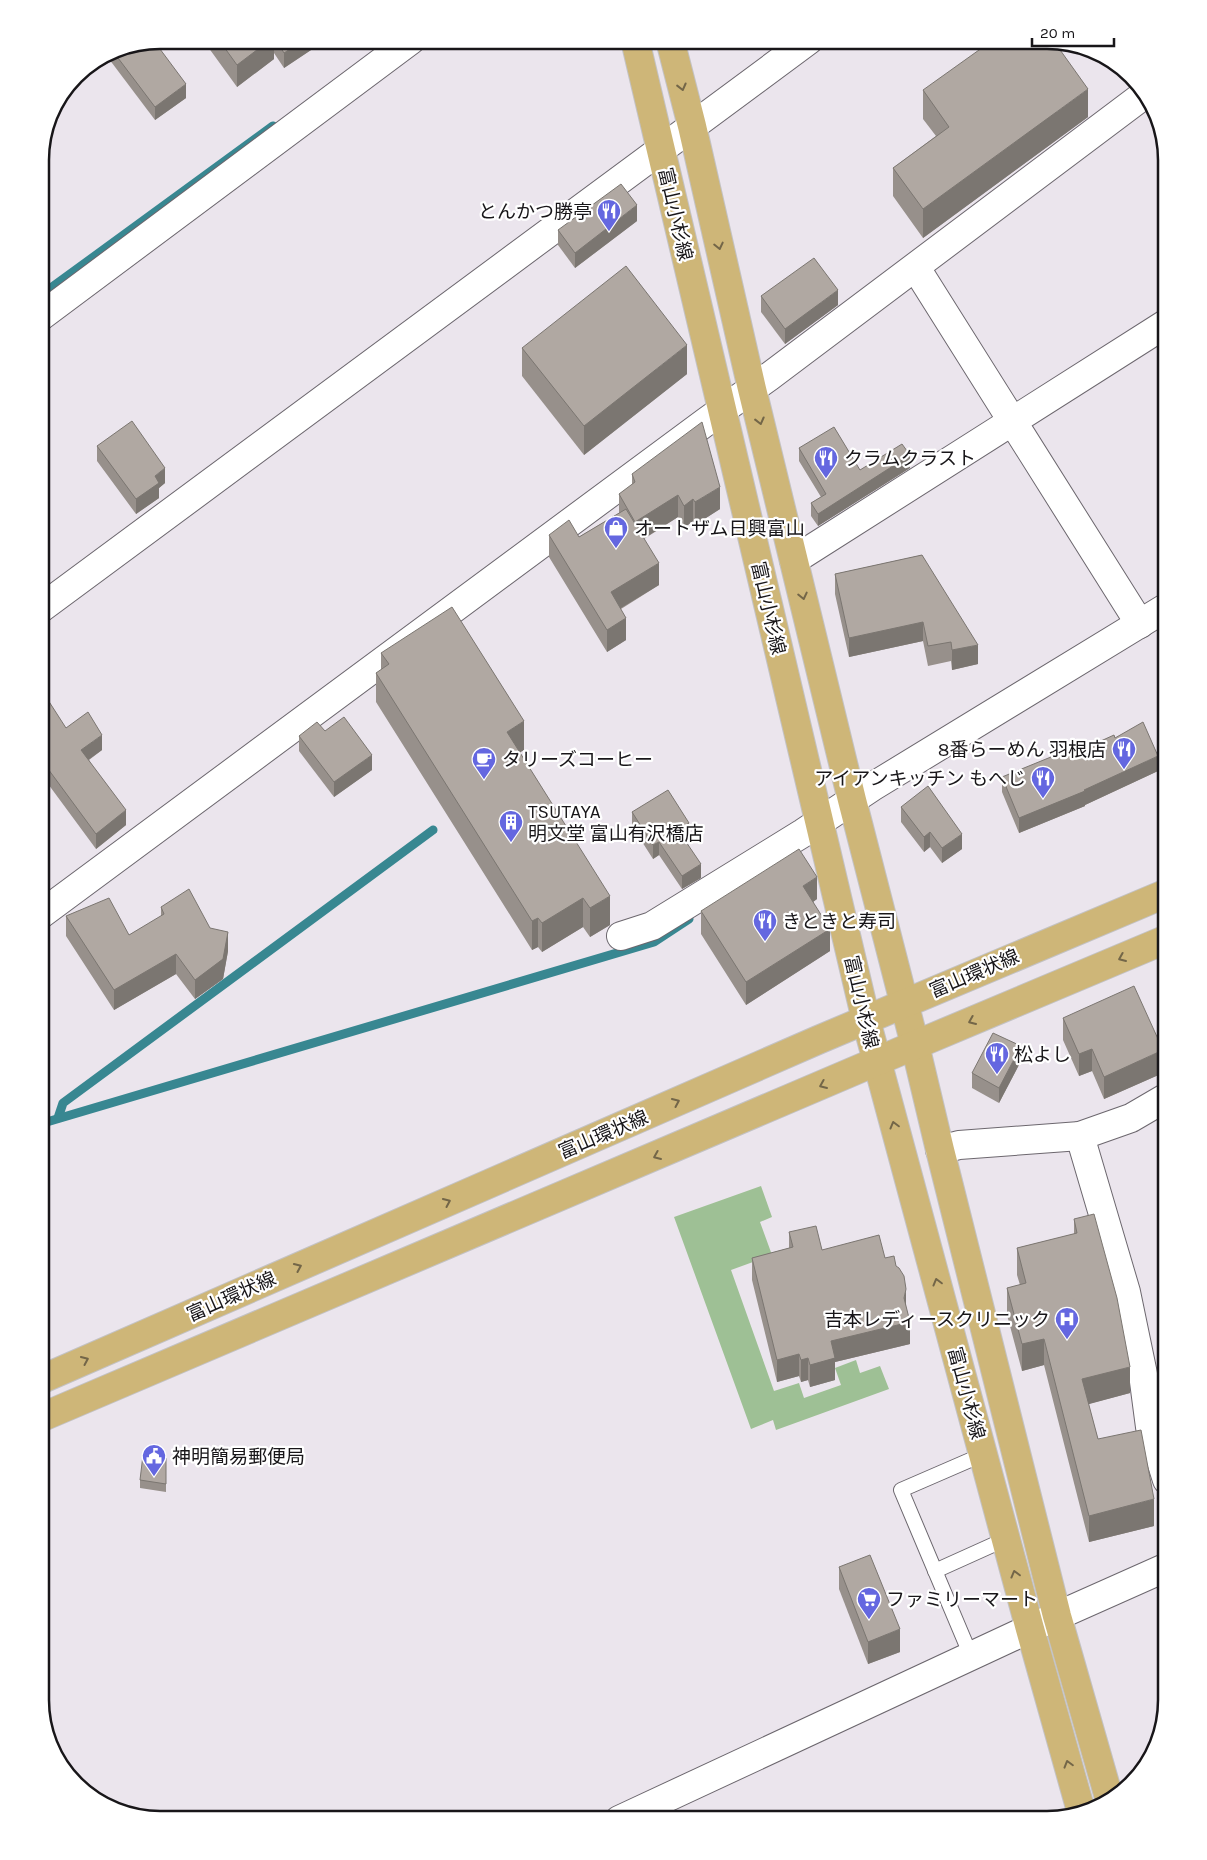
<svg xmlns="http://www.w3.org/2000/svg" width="1207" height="1860" font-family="Karla,'Noto Sans JP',sans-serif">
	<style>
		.green { fill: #9ec095 }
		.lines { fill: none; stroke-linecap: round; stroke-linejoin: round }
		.stream { stroke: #388791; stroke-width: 9 }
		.lane-casing { stroke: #6c676e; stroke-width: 16 }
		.street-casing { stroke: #6c676e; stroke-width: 30 }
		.secondary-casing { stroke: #6c676e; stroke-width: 30 }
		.primary-casing { stroke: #c3c2c3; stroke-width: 30 }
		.lane { stroke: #fff; stroke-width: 14 }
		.street { stroke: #fff; stroke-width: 28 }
		.secondary { stroke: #fff; stroke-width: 28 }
		.primary { stroke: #ceb678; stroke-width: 28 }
		.wall { fill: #97908b }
		.shaded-wall { fill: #7b7671 }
		.building { fill: #b0a8a2; stroke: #7b7671 }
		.oneway { stroke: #736648 }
		.labels { text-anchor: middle; stroke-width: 4.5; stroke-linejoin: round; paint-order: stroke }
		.poi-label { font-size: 19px; fill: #181619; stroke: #fff; text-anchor: start }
		.street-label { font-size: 19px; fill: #181619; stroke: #fff }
		.rim { fill: none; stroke: #181619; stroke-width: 2.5 }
	</style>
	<rect width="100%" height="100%" fill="#ebe5ed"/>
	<path class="green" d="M761,1186L772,1217L760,1222L772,1255L731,1270L774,1391L799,1383L804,1398L841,1385L835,1368L856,1360L860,1373L880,1366L889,1389L776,1430L773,1420L751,1429L674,1217Z"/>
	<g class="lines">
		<g class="stream">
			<path d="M40,296L273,126"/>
			<path d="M58,1118L63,1103L433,830"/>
			<path d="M40,1124L654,942L689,919"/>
		</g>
		<g class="lane-casing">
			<g id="lane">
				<path d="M935,1571L1006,1539"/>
				<path d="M971,1656L901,1490L984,1454"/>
			</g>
		</g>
		<g class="street-casing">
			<g id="street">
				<path d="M916,268L1140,624"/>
				<path d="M40,317L411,40"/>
				<path d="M794,560L1167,323"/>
				<path d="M40,609L809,40"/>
				<path d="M40,915L707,421L770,376L1145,94"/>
				<path d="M621,936L652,926L803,833L872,787L1167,607"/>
				<path d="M1080,1136L1126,1292L1143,1374L1150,1427L1167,1480"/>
				<path d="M940,1150L959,1145L1080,1136L1131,1118L1167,1097"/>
				<path d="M1057,1616L1167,1567"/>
			</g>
		</g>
		<g class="secondary-casing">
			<path id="secondary" d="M619,1820L1057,1616"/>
		</g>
		<g class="primary-casing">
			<g id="primary">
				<path d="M635,40L866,1020L1030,1629L1081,1811"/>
				<path d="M670,40L692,126L752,389L852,800L915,1045L940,1150L1057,1616L1110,1801"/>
				<path d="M40,1380L818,1040L1167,893"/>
				<path d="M40,1418L915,1045L1167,939"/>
			</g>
		</g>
		<use href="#lane" class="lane"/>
		<use href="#street" class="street"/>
		<use href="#secondary" class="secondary"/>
		<use href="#primary" class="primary"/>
	</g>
	<g class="wall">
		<path d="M203,40H320V44L284,68L274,53V59L237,87Z"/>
		<path d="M114,49L186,98L155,120L106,55Z"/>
		<path d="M923,90L1088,117L923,238L893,196V168L936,136L923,119Z"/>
		<path d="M637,221L575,268L558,245V230Z"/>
		<path d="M761,296L838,305L785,344L761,312Z"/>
		<path d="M522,348L687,374L584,455L522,376Z"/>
		<path d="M97,446L165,483L159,488V498L136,514L97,461Z"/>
		<path d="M799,448L860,470L910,468L818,526L811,516V503L821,497L799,461Z"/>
		<path d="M632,474L720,509L695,525L693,521L684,528L678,517L644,539L659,585L621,609L626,640L607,652L549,557V535L579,537L619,513V494L632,485Z"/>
		<path d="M922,555L978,664L952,670L951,661L928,666L923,641L849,657L835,594V574Z"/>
		<path d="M381,653L524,750L520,752L610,925L590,937L583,927L542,952L538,947L532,950L376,702V673L381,670Z"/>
		<path d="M40,706L66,728L102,750L89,760L126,825L96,849L40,773Z"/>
		<path d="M325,731L372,770L334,797L299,751V736Z"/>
		<path d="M1115,738L1158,771L1085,805V806L1019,833L1002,792V777L1070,755Z"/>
		<path d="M901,807L962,849L942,863L930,847L924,852L901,822Z"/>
		<path d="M632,812L689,837L685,840L701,878L682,889L659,855L653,859L632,826Z"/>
		<path d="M817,899L813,902L830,951L746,1005L701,934V911Z"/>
		<path d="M161,907L210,928L228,951L223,979L195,999L176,974L114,1010L66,936V916L129,935L161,917Z"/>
		<path d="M1063,1018L1163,1073L1104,1099L1092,1071L1079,1076L1063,1040Z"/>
		<path d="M1021,1061L999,1103L972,1088V1073Z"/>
		<path d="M1074,1219L1130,1393L1088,1404L1098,1439L1154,1526L1089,1542L1044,1365L1022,1371L1007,1315V1288L1020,1285L1017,1275V1248L1074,1234Z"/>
		<path d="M789,1232L822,1250L885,1258L896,1266L906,1307L910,1344L835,1362V1380L810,1387L808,1380L801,1382L799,1376L777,1382L752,1280V1258L789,1248Z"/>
		<path d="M166,1458V1492L140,1488V1480Z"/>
		<path d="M839,1567L900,1652L868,1664L839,1589Z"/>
	</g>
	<g class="shaded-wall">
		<path d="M270,40H274V59L237,87V65Z"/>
		<path d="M304,40H320V44L284,68V53Z"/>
		<path d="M186,84V98L155,120V107Z"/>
		<path d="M1088,89V117L923,238V209Z"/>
		<path d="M637,205V221L575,268V253Z"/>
		<path d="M838,290V305L785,344V329Z"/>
		<path d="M687,345V374L584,455V426Z"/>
		<path d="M910,455V468L818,526V514Z"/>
		<path d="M165,468V483L159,488V498L136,514V499L155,476Z"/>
		<path d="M720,487V509L695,525V502Z"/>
		<path d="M678,495V517L635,544V522Z"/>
		<path d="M693,499V521L684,528V506Z"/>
		<path d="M659,563V585L611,614V592Z"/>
		<path d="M626,618V640L607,652V630Z"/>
		<path d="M923,622V641L849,657V638Z"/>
		<path d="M978,645V664L952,670V650Z"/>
		<path d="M524,721V750L507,760V732Z"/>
		<path d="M102,735V750L81,765V750Z"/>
		<path d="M372,755V770L334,797V782Z"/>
		<path d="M1158,756V771L1085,805V806L1019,833V818L1084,790Z"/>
		<path d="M126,810V825L96,849V834Z"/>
		<path d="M689,823V837L678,844V830Z"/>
		<path d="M930,832V847L924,852V837Z"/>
		<path d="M962,834V849L942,863V848Z"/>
		<path d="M659,842V855L653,859V845Z"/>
		<path d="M701,864V878L682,889V876Z"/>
		<path d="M817,877V899L803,909V886Z"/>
		<path d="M610,896V925L590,937V908Z"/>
		<path d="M583,898V927L542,952V923Z"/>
		<path d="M538,918V947L532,950V921Z"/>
		<path d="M830,929V951L746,1005V982Z"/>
		<path d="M228,932V951L223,979L195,999V980Z"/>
		<path d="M176,954V974L114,1010V990Z"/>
		<path d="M1021,1046V1061L999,1103V1088Z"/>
		<path d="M1092,1049V1071L1079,1076V1054Z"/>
		<path d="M1163,1050V1073L1104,1099V1077Z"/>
		<path d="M906,1289V1311L904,1298Z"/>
		<path d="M910,1322V1344L835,1362V1380L810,1387V1365L831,1341Z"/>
		<path d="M1044,1339V1365L1022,1371V1344Z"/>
		<path d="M799,1354V1376L777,1382V1360Z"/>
		<path d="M808,1358V1380L801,1382V1360Z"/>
		<path d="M1130,1367V1393L1082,1406V1379Z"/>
		<path d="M1154,1499V1526L1089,1542V1516Z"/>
		<path d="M900,1629V1652L868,1664V1642Z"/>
	</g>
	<g class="building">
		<path d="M219,40H270L237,65Z"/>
		<path d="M276,40H304L284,53Z"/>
		<path d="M993,40H1053L1088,89L923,209L893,168L949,127L923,90Z"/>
		<path d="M154,41L186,84L155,107L112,50L114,49L135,45L136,46L138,44Z"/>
		<path d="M621,184L637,205L575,253L558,230Z"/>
		<path d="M814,258L838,290L785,329L761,296Z"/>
		<path d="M626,266L687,345L584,426L522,348Z"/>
		<path d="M132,421L165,468L155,476L159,483L136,499L97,446Z"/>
		<path d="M702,422L720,487L695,502L693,499L684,506L678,495L635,522L619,494L635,482L632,474Z"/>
		<path d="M834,427L860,470L902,444L910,455L818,514L811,503L826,494L799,448Z"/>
		<path d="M626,509L659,563L611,592L626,618L607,630L549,535L569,520L579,537Z"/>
		<path d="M922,555L978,645L952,650L951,642L928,646L923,622L849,638L835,574Z"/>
		<path d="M452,607L524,721L507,732L610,896L590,908L583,898L542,923L538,918L532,921L376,673L389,664L381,653Z"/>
		<path d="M48,700L66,728L88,712L102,735L81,750L126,810L96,834L40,758V706Z"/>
		<path d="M344,717L372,755L334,782L299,736L317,722L325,731Z"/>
		<path d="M1143,722L1158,756L1084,790L1085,791L1019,818L1002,777L1068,750L1070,755L1114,735L1115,738Z"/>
		<path d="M928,786L962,834L942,848L930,832L924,837L901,807Z"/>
		<path d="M668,790L689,823L678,830L701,864L682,876L659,842L653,845L632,812Z"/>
		<path d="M799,849L817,877L803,886L830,929L746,982L701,911Z"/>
		<path d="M189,889L210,928L228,932L223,959L195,980L176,954L114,990L66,916L109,898L129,935L164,914L161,907Z"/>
		<path d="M1134,986L1163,1050L1104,1077L1092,1049L1079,1054L1063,1018Z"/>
		<path d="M993,1033L1021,1046L999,1088L972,1073Z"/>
		<path d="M1094,1214L1117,1298L1130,1367L1082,1379L1098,1439L1141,1430L1154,1499L1089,1516L1044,1339L1022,1344L1007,1288L1026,1283L1017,1248L1077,1233L1074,1219Z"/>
		<path d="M816,1226L822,1250L879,1235L885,1258L894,1256L896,1266L899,1268L904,1276L906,1289L904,1298L910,1322L831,1341L835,1358L810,1365L808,1358L801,1360L799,1354L777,1360L752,1258L793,1247L789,1232Z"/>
		<path d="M143,1455L166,1458V1484L140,1480Z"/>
		<path d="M870,1555L900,1629L868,1642L839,1567Z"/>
	</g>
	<defs><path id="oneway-chevron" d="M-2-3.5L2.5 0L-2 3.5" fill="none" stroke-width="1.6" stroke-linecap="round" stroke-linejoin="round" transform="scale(1.25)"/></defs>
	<g class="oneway">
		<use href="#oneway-chevron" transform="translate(682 87) rotate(76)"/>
		<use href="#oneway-chevron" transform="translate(719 246) rotate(77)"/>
		<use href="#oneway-chevron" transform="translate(760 421) rotate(76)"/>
		<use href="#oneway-chevron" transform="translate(803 596) rotate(77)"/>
		<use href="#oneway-chevron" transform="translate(1122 958) rotate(157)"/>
		<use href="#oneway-chevron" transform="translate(972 1021) rotate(157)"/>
		<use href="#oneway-chevron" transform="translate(823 1085) rotate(157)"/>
		<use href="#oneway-chevron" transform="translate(676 1102) rotate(-24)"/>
		<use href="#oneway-chevron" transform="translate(894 1125) rotate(-105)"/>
		<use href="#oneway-chevron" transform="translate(657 1156) rotate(157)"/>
		<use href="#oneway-chevron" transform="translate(447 1202) rotate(-24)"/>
		<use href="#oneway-chevron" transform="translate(298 1267) rotate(-24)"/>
		<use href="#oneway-chevron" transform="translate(937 1282) rotate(-105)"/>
		<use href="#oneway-chevron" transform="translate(85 1360) rotate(-24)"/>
		<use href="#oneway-chevron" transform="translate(1015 1574) rotate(-105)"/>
		<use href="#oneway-chevron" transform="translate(1068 1764) rotate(-106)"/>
	</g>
	<defs>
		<g id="restaurant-pin" transform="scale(1.25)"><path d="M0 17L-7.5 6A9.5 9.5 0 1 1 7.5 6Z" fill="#6467e0" stroke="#fff"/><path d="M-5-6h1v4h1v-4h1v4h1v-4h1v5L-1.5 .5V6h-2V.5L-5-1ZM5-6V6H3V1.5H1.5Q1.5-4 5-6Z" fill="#fff"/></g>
		<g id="shop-pin" transform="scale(1.25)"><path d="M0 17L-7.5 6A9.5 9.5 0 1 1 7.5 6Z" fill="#6467e0" stroke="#fff"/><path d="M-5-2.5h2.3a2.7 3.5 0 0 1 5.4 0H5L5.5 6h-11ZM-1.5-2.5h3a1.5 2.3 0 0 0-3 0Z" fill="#fff"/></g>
		<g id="cafe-pin" transform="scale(1.25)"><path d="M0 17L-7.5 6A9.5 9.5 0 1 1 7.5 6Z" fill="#6467e0" stroke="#fff"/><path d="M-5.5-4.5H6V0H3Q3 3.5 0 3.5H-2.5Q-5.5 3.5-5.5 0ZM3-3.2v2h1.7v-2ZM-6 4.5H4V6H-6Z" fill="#fff"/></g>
		<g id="building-pin" transform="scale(1.25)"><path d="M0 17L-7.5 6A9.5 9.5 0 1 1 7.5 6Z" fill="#6467e0" stroke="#fff"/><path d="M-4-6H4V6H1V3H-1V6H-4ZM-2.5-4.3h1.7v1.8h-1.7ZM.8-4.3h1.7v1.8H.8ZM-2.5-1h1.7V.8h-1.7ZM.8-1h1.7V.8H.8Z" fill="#fff"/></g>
		<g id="hospital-pin" transform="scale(1.25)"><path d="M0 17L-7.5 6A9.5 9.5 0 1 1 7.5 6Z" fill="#6467e0" stroke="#fff"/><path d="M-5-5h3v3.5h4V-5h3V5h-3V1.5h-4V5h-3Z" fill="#fff"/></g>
		<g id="civic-pin" transform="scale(1.25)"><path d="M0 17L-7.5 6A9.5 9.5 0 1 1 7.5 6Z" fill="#6467e0" stroke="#fff"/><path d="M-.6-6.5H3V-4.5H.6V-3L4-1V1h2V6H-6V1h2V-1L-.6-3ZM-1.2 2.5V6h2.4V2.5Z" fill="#fff"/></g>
		<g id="supermarket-pin" transform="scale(1.25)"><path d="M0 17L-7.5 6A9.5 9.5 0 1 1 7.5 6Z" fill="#6467e0" stroke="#fff"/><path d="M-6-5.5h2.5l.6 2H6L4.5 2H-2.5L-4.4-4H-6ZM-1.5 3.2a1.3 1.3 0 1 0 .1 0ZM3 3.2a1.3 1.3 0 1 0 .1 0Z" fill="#fff"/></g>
	</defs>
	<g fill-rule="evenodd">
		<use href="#restaurant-pin" x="609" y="211"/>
		<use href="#restaurant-pin" x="826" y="458"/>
		<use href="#shop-pin" x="616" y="528"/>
		<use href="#restaurant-pin" x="1124" y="749"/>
		<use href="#cafe-pin" x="484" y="759"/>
		<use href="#restaurant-pin" x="1043" y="778"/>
		<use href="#building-pin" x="511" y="822"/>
		<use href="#restaurant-pin" x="765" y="921"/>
		<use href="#restaurant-pin" x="997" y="1054"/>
		<use href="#hospital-pin" x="1067" y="1319"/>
		<use href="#civic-pin" x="154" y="1456"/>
		<use href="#supermarket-pin" x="869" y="1599"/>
	</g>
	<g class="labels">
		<g class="poi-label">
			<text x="592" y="218" text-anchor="end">とんかつ勝亭</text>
			<text x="844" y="465">クラムクラスト</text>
			<text x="634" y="535">オートザム日興富山</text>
			<text x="1106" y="756" text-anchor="end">8番らーめん 羽根店</text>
			<text x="502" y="766">タリーズコーヒー</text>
			<text x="1026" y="785" text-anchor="end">アイアンキッチン もへじ</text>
			<text x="528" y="818">TSUTAYA<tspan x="528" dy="22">明文堂 富山有沢橋店</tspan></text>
			<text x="782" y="928">きときと寿司</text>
			<text x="1014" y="1061">松よし</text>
			<text x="1050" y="1326" text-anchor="end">吉本レディースクリニック</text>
			<text x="172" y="1463">神明簡易郵便局</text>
			<text x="886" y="1606">ファミリーマート</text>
		</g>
		<g class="street-label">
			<text transform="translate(676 214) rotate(77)" y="7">富山小杉線</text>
			<text transform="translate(769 608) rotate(77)" y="7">富山小杉線</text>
			<text transform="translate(974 973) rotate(-23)" y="7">富山環状線</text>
			<text transform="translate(862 1002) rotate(77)" y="7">富山小杉線</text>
			<text transform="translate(603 1134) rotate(-23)" y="7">富山環状線</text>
			<text transform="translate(231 1296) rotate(-24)" y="7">富山環状線</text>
			<text transform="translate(967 1393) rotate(75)" y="7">富山小杉線</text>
		</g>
	</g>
	<path d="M0 0H1207V1860H0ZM160 49H1047A111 111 0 0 1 1158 160V1700A111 111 0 0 1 1047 1811H160A111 111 0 0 1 49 1700V160A111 111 0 0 1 160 49Z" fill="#fff" fill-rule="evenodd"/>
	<path class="rim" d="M160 49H1047A111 111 0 0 1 1158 160V1700A111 111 0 0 1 1047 1811H160A111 111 0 0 1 49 1700V160A111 111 0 0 1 160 49Z"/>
	<path d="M1032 38v8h82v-8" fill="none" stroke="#181619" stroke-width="2.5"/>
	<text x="1040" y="38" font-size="15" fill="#181619" stroke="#ffffff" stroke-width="4" paint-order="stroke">20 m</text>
</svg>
